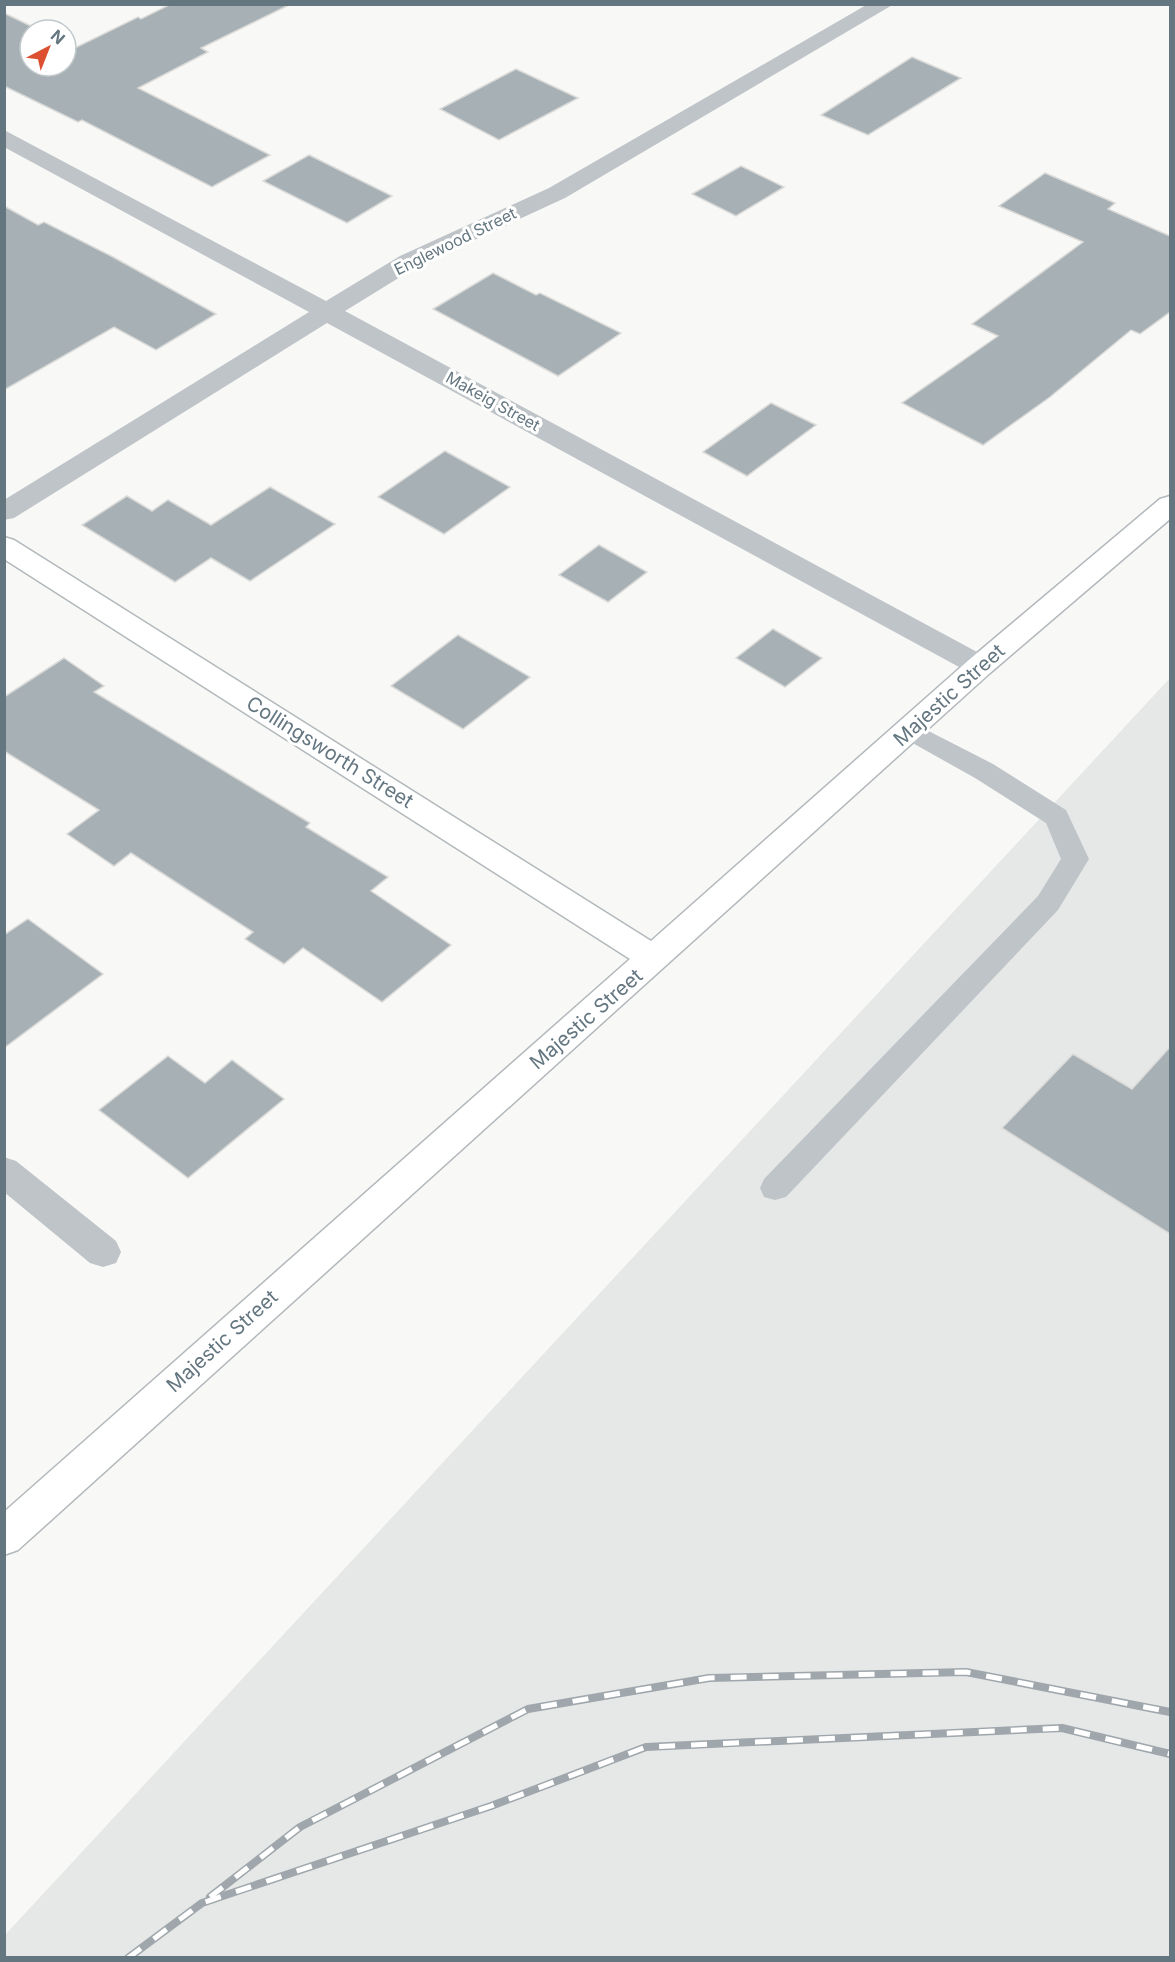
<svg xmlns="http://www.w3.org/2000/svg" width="1175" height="1962" font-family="Inter,sans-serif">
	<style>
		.built { fill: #e6e8e7 }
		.building { fill: #a6b0b5; stroke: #dadad8; stroke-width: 1.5 }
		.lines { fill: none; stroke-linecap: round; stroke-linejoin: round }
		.secondary-casing { stroke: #b2b8bc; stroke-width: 3 }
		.lane { fill: #bfc4c8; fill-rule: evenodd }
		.street { fill: #bfc4c8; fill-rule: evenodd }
		.secondary { fill: #fff; fill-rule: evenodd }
		.rail-casing { stroke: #9fa7ac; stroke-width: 8 }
		.rail { stroke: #fff; stroke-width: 5; stroke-dasharray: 16; stroke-linecap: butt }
		.labels { text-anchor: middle; stroke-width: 6; stroke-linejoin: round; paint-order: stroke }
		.far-street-label { font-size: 16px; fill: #647680; stroke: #fff }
		.street-label { font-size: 20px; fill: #647680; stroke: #fff }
	</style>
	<rect width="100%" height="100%" fill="#f8f8f6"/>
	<path class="built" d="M1170,678V1957L5,1958L4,1936Z"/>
	<g class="building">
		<path d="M171,4H291L201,48L208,52L138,88L270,155L212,187L82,120L78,122L4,86V13L39,30H30V66H66V43L75,48L138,17L141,19Z"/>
		<path d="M912,57L961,78L868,135L821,115Z"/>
		<path d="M516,69L578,98L499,140L440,109Z"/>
		<path d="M309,155L392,196L347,223L263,181Z"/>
		<path d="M741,166L784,187L736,216L692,194Z"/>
		<path d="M1045,173L1115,203L1108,209L1170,236V312L1140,334L1131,330L1050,397L983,445L902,403L998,336L972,324L1083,242L999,206Z"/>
		<path d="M4,206L38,225L44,222L113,257L216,314L156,350L114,327L4,390Z"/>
		<path d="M493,273L536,295L540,293L621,333L558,376L433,309Z"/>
		<path d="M771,403L816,425L747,476L703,452Z"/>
		<path d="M445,451L510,487L444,534L378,497Z"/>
		<path d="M270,487L335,524L250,581L211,558L175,582L82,525L127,496L152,511L168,500L211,525Z"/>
		<path d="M599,545L647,572L608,602L559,575Z"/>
		<path d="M773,629L822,658L785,687L736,658Z"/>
		<path d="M458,635L530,677L463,729L391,686Z"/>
		<path d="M64,658L104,686L94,692L310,823L306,827L388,877L371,891L451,945L382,1002L303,948L284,964L245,939L253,932L131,853L114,866L67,834L99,810L4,751V697Z"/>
		<path d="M28,919L103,974L4,1048V935Z"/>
		<path d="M1170,1047V1234L1002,1128L1073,1054L1132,1089Z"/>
		<path d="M168,1056L205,1083L232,1060L284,1099L188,1178L99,1110Z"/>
	</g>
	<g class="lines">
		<g class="secondary-casing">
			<path id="secondary" d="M1170,496V519L990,673L18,1550L4,1555V1512L630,959L4,559V537L14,540L651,941L970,659L1160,499Z"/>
		</g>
		<path class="lane" d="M909,721L993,764L1066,810L1089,859L1058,910L786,1197L775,1200L764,1197L760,1188L764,1179L1038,896L1061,859L1046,823L975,778L900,736L896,730L900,724Z"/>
		<g class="street">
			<path d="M868,4H894L565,198L418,266L345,311L990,659L995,666L990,673L980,676L970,673L327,323L14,518L4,520V500L309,312L4,147V130L326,301L400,256L549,188Z"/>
			<path d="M4,1157L16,1161L116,1241L121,1252L116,1263L103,1267L90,1263L4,1192Z"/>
		</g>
		<use href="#secondary" class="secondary"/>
		<g class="rail-casing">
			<g id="rail">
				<path d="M210,1897L300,1827L528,1709L709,1678L966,1672L1170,1712"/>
				<path d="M128,1958L202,1903L491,1806L646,1747L1062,1728L1170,1754"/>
			</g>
		</g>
		<use href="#rail" class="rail"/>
	</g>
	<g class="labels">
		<g class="far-street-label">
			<text transform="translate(455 241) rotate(-26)" y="6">Englewood Street</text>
			<text transform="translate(493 401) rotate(29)" y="6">Makeig Street</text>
		</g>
		<g class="street-label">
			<text transform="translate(949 695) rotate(-42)" y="7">Majestic Street</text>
			<text transform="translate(330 752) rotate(32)" y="7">Collingsworth Street</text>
			<text transform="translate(586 1019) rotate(-41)" y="7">Majestic Street</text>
			<text transform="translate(222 1341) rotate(-42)" y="7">Majestic Street</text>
		</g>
	</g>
	<rect width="1175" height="1962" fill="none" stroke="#647680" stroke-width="12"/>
	<g transform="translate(48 48) rotate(42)"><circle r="28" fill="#ffffff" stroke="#c1c8cc" stroke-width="1.5"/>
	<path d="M0-4.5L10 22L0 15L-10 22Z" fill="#dd4f31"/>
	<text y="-9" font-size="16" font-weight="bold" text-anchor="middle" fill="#647680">N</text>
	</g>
</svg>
